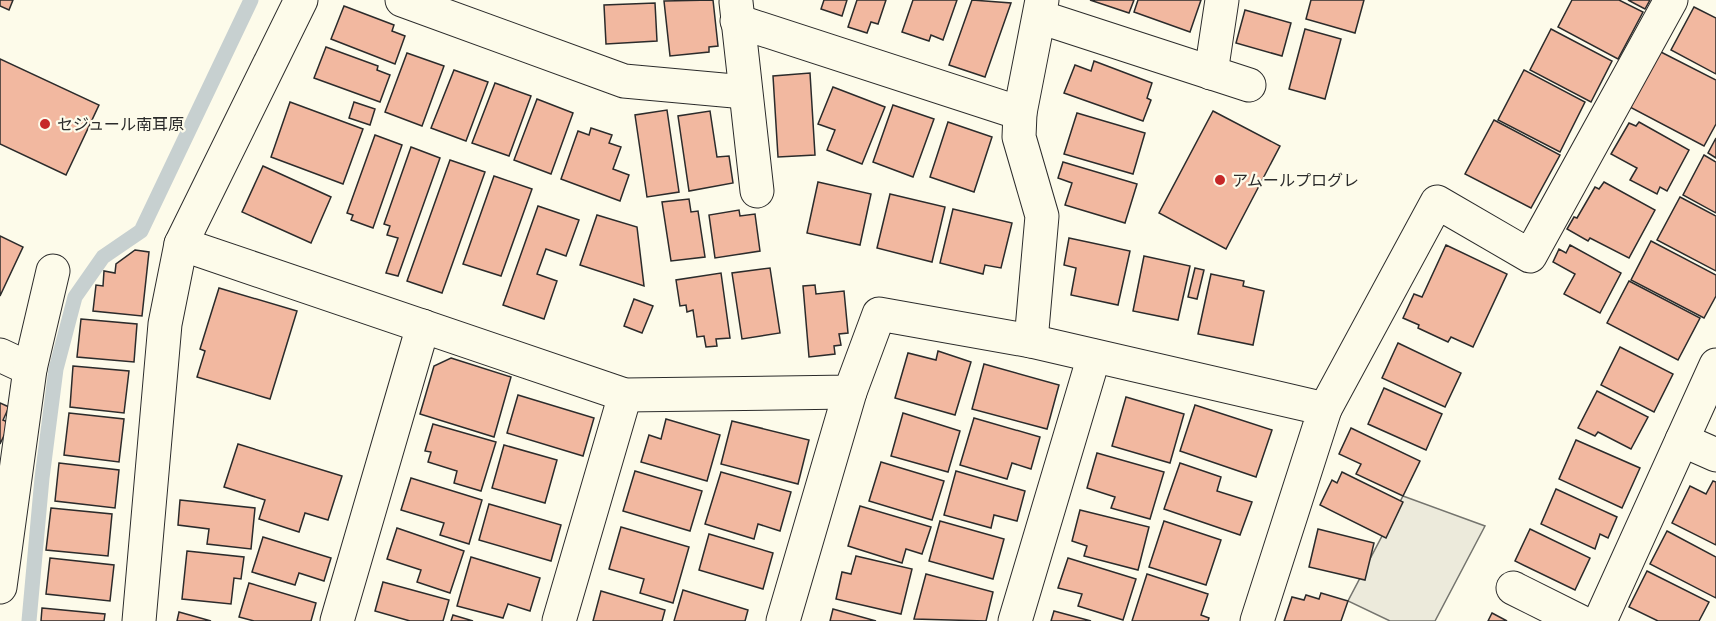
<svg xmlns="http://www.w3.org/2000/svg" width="1716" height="621" font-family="'PT Sans','Noto Sans JP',sans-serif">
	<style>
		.parking { fill: #eceadb; stroke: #74746e; stroke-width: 1.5 }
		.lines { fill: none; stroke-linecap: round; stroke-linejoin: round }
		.stream { stroke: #c7d0d0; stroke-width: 15 }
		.building { fill: #f2b8a0; stroke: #2b2b2b; stroke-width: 1.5 }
		.minor-casing { stroke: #2b2b2b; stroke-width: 35 }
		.minor { stroke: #fdfbea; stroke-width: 33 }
		.poi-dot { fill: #c62828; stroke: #fdfbea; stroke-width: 2 }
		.labels { text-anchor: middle; stroke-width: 4.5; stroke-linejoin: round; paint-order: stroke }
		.poi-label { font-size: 16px; fill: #2b2b2b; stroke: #fdfbea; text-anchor: start }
	</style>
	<rect width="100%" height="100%" fill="#fdfbea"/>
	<path class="parking" d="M1403,496L1485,526L1435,621H1390L1348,601Z"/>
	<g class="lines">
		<path class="stream" d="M29,621L42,478L56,369L75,297L103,257L141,231L251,0"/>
	</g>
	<g class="building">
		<path d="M0,0H13L9,10L0,6Z"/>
		<path d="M713,0L718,46L709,47V52L670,56L664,1Z"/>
		<path d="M824,0H847L842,16L821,9Z"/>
		<path d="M857,0H886L878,24L871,22L867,33L848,27Z"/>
		<path d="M913,0H957L943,40L931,35L929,41L902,32Z"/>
		<path d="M972,0L1011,3L985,77L949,65Z"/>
		<path d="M1090,0H1134L1129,13Z"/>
		<path d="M1138,0H1201L1190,32L1134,12Z"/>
		<path d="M1311,0H1364L1355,33L1306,19Z"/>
		<path d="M1572,0H1619L1643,12L1618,59L1558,27Z"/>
		<path d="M1628,0H1650L1645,9Z"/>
		<path d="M655,3L657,41L606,44L604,5Z"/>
		<path d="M344,6L394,25L392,31L405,36L395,64L331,39Z"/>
		<path d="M1694,7L1716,18V74L1671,50Z"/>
		<path d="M1245,10L1291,23L1282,56L1236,43Z"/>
		<path d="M1305,29L1341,39L1325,99L1289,89Z"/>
		<path d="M1551,29L1612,61L1591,102L1530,70Z"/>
		<path d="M326,47L378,66L377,70L390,75L380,102L314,78Z"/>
		<path d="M1655,49L1716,80V124L1704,146L1626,105Z"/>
		<path d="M407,53L444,66L422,126L385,112Z"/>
		<path d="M0,59L99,105L66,175L0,144Z"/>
		<path d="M1094,61L1152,83L1147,98L1151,100L1143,121L1064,93L1075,65L1091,71Z"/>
		<path d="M454,70L488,82L466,141L431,128Z"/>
		<path d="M1524,70L1585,102L1560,152L1498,120Z"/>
		<path d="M810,73L815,155L778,157L773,76Z"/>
		<path d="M495,83L531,96L509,156L472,143Z"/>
		<path d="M833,87L885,107L862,164L827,150L835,130L818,124Z"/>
		<path d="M537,99L573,113L551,174L514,160Z"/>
		<path d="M290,102L363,129L343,184L271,157Z"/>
		<path d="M354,102L375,109L370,125L349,118Z"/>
		<path d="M893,105L934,119L913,177L873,162Z"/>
		<path d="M667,110L679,192L647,197L635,115Z"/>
		<path d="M710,111L717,157L729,156L733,183L689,191L678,116Z"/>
		<path d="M1213,111L1280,146L1226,249L1159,213Z"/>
		<path d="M1077,113L1145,133L1133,174L1064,154Z"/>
		<path d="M1494,120L1560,155L1531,208L1465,174Z"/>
		<path d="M948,122L992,137L974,192L930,177Z"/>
		<path d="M1639,122L1689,150L1667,191L1660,187L1657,194L1630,180L1637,168L1611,154L1629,123L1636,126Z"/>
		<path d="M591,128L612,135L609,143L621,147L613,169L629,175L620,201L561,179L578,131L589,135Z"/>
		<path d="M375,135L402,145L373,228L351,220L353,215L347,213Z"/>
		<path d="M1716,138V158L1708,153Z"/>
		<path d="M411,147L440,158L398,276L386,273L398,238L387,235L390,226L384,224Z"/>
		<path d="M1704,155L1716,162V213L1683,195Z"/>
		<path d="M450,160L485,172L442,293L407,281Z"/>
		<path d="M1063,162L1137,184L1125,223L1065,205L1072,183L1058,178Z"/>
		<path d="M263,166L331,197L311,243L242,212Z"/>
		<path d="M494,176L532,189L501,276L463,264Z"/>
		<path d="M818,182L871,194L860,245L807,233Z"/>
		<path d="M1604,182L1655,210L1629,258L1590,238L1588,241L1567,229L1574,217L1577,218L1595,187L1599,189Z"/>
		<path d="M890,194L945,207L932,262L877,248Z"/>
		<path d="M1680,197L1716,216V271L1657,240Z"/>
		<path d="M689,199L691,212L698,211L705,257L671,261L662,202Z"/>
		<path d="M538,206L579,220L566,256L546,249L537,274L557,281L544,319L503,305Z"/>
		<path d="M953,209L1012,223L1001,268L985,265L983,274L940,263Z"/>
		<path d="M739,210L740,216L755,214L760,251L715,258L709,215Z"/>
		<path d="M597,215L637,227L644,286L580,265Z"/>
		<path d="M0,236L23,247L0,296Z"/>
		<path d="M1069,238L1130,251L1118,305L1071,295L1076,268L1064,265Z"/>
		<path d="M1651,241L1716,275V296L1704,318L1631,280Z"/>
		<path d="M1446,245L1507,274L1473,347L1451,337L1448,342L1418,328L1419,325L1403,318L1414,294L1422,297Z"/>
		<path d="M1570,245L1621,273L1600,313L1564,294L1575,274L1553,262L1559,249L1566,253Z"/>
		<path d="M135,250L149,252L142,316L93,311L96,285L103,286L104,271L115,273L116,264Z"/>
		<path d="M1144,256L1190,266L1178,320L1133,311Z"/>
		<path d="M770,268L780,333L742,339L732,273Z"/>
		<path d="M1195,268L1204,270L1197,299L1188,297Z"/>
		<path d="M721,273L730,338L716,339L717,346L706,347L704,336L697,337L693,310L687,312L686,305L680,306L676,280Z"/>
		<path d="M1211,274L1244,281L1243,286L1264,291L1253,345L1198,334Z"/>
		<path d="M1629,281L1700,318L1678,360L1607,323Z"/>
		<path d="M815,285L816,294L844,291L848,333L839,334L841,345L834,346L835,354L809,357L803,286Z"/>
		<path d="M219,288L297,311L270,399L197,377L205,351L200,349Z"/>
		<path d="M634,299L653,306L642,333L624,326Z"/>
		<path d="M81,319L137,324L134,362L77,357Z"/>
		<path d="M1398,343L1461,373L1445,407L1382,378Z"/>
		<path d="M1620,347L1673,374L1654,412L1601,385Z"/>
		<path d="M938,351L971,362L955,415L895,398L908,353L936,360Z"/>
		<path d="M451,358L511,377L494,437L420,414L434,366Z"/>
		<path d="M984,364L1059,385L1047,429L972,409Z"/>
		<path d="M73,366L129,371L124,413L70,407Z"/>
		<path d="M1384,388L1442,414L1426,450L1368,424Z"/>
		<path d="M1597,391L1648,417L1631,449L1598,432L1595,436L1578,428Z"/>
		<path d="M518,395L594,418L583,456L507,433Z"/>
		<path d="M1126,397L1184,414L1170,463L1112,446Z"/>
		<path d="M0,403L9,407L3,420L10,423L0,444Z"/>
		<path d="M1195,405L1272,430L1256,477L1180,451Z"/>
		<path d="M69,413L124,419L119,462L64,455Z"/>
		<path d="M903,413L960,431L948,472L891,456Z"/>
		<path d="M974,418L1040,437L1031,469L1012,463L1007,479L960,465Z"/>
		<path d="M666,419L720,435L707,481L641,462L649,435L661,439Z"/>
		<path d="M732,421L809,440L798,484L721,464Z"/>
		<path d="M433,424L496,442L481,491L454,483L457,471L428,462L431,452L425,451Z"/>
		<path d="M1351,428L1420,461L1403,496L1356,474L1361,464L1339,454Z"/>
		<path d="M1576,440L1640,468L1622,508L1559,479Z"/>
		<path d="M238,444L342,476L328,520L305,513L299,532L259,519L265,500L224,487Z"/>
		<path d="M504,445L557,460L545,503L492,488Z"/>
		<path d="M1097,453L1164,472L1150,519L1111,508L1115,497L1087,488Z"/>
		<path d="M881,462L944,481L932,520L869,501Z"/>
		<path d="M59,463L119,470L115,508L55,501Z"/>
		<path d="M1180,463L1221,477L1217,491L1252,502L1240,535L1164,509Z"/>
		<path d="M635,471L702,491L690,531L623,511Z"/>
		<path d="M956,471L1025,491L1017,521L994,515L991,528L944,515Z"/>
		<path d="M721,472L791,492L780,531L758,524L754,539L705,524Z"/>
		<path d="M1342,472L1403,502L1386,538L1320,505L1332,480L1337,483Z"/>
		<path d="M411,478L482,500L469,544L440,535L444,523L401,510Z"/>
		<path d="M1713,481L1716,482V545L1672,523L1690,486L1706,494Z"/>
		<path d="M1556,489L1617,517L1608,538L1600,534L1595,549L1541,524Z"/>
		<path d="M180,500L255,508L251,549L207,544L209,529L178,525Z"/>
		<path d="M489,504L561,525L551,561L479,540Z"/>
		<path d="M860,506L931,527L922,554L906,549L902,563L848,546Z"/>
		<path d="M51,508L112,514L108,556L46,550Z"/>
		<path d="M1080,510L1149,527L1138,570L1084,556L1087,546L1072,541Z"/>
		<path d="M940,521L1004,539L993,579L929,561Z"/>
		<path d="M1164,521L1221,540L1206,585L1149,567Z"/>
		<path d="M621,527L689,547L673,603L640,593L644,579L609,569Z"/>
		<path d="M397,528L464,551L450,593L417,582L421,570L387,559Z"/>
		<path d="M1318,529L1374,543L1365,580L1309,567Z"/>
		<path d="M1530,529L1590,558L1575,590L1515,561Z"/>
		<path d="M1667,531L1716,557V598L1650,564Z"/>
		<path d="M709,534L773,553L763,589L699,570Z"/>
		<path d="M263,537L331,558L324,581L299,573L295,585L252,572Z"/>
		<path d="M187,551L244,557L241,579L234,578L231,604L182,599Z"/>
		<path d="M856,556L912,569L901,614L836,599L842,572L851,574Z"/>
		<path d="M471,557L540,578L530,611L508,604L503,618L457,606Z"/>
		<path d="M50,558L114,565L110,601L46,594Z"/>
		<path d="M1068,558L1136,579L1123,620L1078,606L1082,594L1058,588Z"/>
		<path d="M1647,571L1709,602L1699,621H1658L1629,607Z"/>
		<path d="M926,574L993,592L986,621L914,619Z"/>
		<path d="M1147,574L1208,594L1201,615L1209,618L1208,621H1132Z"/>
		<path d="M383,582L449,600L443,621H410L375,611Z"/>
		<path d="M249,583L316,603L311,621H254L239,617Z"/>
		<path d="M683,590L748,610L745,621H674Z"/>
		<path d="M601,591L665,610L662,621H593Z"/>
		<path d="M1321,593L1348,601L1341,621H1284L1292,597L1304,600L1306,595L1319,599Z"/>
		<path d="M42,608L105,614L104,621H41Z"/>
		<path d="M833,609L876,621H830Z"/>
		<path d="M1054,611L1091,621H1051Z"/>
		<path d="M179,612L211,621H177Z"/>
		<path d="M1492,613L1507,621H1488Z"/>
		<path d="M453,615L473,621H451Z"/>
	</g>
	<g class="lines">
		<g class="minor-casing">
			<g id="minor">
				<path d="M402,0L624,81L745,92"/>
				<path d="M736,2L757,191"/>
				<path d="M1040,17L1249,85"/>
				<path d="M737,21L1020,113"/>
				<path d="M1211,73L1222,0"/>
				<path d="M181,244L625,395L850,392L879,314L1031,341L1325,409L1257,621"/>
				<path d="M1031,341L1042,216L1019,137L1020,113L1042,0"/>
				<path d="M0,355L30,369L0,587"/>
				<path d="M30,369L53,271"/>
				<path d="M1325,409L1437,202L1530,256L1671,0"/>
				<path d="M1682,440L1716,455"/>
				<path d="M1513,588L1579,621"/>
				<path d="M139,621L165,324L181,244L301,0"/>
				<path d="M337,621L423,326"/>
				<path d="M559,621L625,395"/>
				<path d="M783,621L850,392"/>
				<path d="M1015,621L1094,356"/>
				<path d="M1600,621L1716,365"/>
			</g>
		</g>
		<use href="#minor" class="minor"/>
	</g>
	<g class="poi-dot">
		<circle cx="45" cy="124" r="6"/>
		<circle cx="1220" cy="180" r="6"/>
	</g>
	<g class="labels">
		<g class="poi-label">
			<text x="57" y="130">セジュール南耳原</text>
			<text x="1232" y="186">アムールプログレ</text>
		</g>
	</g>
</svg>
